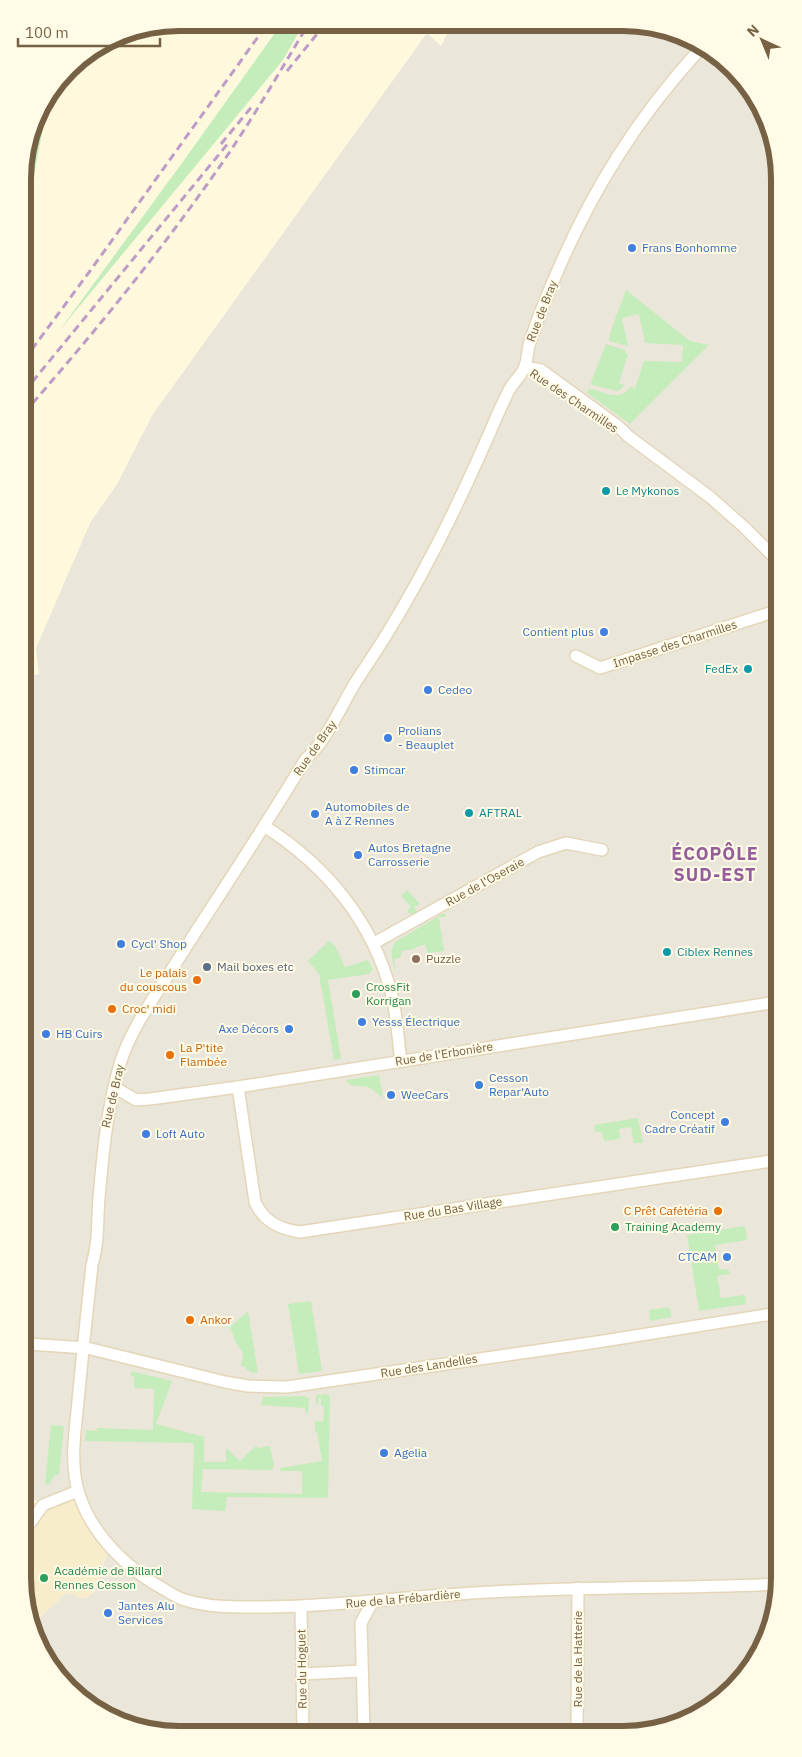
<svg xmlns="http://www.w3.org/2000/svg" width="802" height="1757" font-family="'IBM Plex Sans',sans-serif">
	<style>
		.residential { fill: #f7edcb }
		.industrial { fill: #ebe6da }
		.green { fill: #c4edbb }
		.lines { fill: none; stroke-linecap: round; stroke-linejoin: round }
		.minor-casing { stroke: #e3d6b9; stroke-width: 14 }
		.minor { stroke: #fff; stroke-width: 11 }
		.rail { stroke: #bd9cc7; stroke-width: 3; stroke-dasharray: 8 5; stroke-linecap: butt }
		.shop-dot { fill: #3f7fe0; stroke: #fffbe6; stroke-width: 2 }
		.culture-dot { fill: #0f9aa8; stroke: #fffbe6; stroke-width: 2 }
		.education-dot { fill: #8d6e63; stroke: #fffbe6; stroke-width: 2 }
		.service-dot { fill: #5c6f8a; stroke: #fffbe6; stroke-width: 2 }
		.food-dot { fill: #e8710a; stroke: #fffbe6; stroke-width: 2 }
		.leisure-dot { fill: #2e9e5b; stroke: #fffbe6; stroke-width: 2 }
		.labels { text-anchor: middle; stroke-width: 4; stroke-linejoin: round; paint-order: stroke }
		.shop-label { font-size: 12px; fill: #366cbe; stroke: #fffbe6; text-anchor: start }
		.street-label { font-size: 12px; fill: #766144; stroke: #fffbe6 }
		.culture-label { font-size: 12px; fill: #0d838f; stroke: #fffbe6; text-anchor: start }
		.education-label { font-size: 12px; fill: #785e54; stroke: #fffbe6; text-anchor: start }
		.service-label { font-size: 12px; fill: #4e5e75; stroke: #fffbe6; text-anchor: start }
		.food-label { font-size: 12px; fill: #c56008; stroke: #fffbe6; text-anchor: start }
		.leisure-label { font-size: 12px; fill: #27864d; stroke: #fffbe6; text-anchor: start }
		.district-label { font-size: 18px; font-weight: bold; letter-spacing: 1px; fill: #945e9a; stroke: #fffbe6 }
		.rim { fill: none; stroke: #766144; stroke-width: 6 }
	</style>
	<rect width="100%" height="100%" fill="#fef9dd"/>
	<path class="residential" d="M78,1491L109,1546L93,1592L86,1598H80L69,1593L64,1595L31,1626L28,1619V1513L37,1502L43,1505Z"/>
	<path class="industrial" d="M452,24L653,25L726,62L753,92L774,138L779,1588L768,1638L741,1681L710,1708L664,1729L149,1732L76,1695L44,1656L31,1626L64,1595L69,1593L80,1598H86L94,1592L109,1547L78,1491L43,1505L27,1495L25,711L27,712L25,677L39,674L36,648L91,521L116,486L153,414L427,33L441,46Z"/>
	<g class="green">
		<path d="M282,23H304L283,60L59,331L182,163Z"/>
		<path d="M49,97L27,211L23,221V169L39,110Z"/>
		<path d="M626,290L690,341L709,345L630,424L587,393L589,388C602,392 622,402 630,387L635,388L644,361L682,362L683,345L645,343L639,314L622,318L628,346L609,341L610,333Z"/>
		<path d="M606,344L625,350L626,354H628L619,383L625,385L618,391L592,385L591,382Z"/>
		<path d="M407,890L420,904L414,907L417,912L411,915L407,910L411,907L401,896Z"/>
		<path d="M442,914H446V916L439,918L444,951L428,953L425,944L415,948V949L401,951V957L394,959L396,972C392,961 389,952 395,942Z"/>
		<path d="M329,941L335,946L345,967L368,960L373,970L369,974L328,980L341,1059L334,1060L319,974L308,961Z"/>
		<path d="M379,1075L383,1098L369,1087L350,1085L346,1080Z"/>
		<path d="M638,1118L643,1143H634L631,1127L619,1129L620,1139L604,1141L602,1132H595L594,1125Z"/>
		<path d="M745,1226L747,1240L715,1245L719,1270L728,1269L730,1274L717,1276L721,1298L745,1295L746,1304L699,1311L687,1235Z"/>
		<path d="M311,1301L322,1371L299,1374L288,1304Z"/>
		<path d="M669,1307L672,1317L650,1321L649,1310Z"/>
		<path d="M248,1311L258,1373L249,1372V1370L246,1369V1367L241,1366L243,1353L236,1343L230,1327Z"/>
		<path d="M131,1371L172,1381L156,1424L204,1437V1462H226V1448L240,1461L256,1446L258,1448L270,1446L274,1466L272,1470L203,1469L201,1492L302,1494V1471H281L280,1468L322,1461L317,1432L315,1431V1421L323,1422L324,1406H321V1398H318V1404L316,1405V1395L327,1394L330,1396L328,1498L227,1497L225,1511L192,1509L194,1445L193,1443L85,1441L86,1430L97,1431V1428L153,1430L154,1389L134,1388V1377L131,1376Z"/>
		<path d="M305,1396L309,1399L308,1413L306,1415L305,1408L260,1405L263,1401V1397Z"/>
		<path d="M51,1425L64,1426L59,1475H55L48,1485L45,1484Z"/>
	</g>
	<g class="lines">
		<g class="minor-casing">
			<g id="minor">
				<path d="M700,49C637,118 592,190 555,277C546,298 537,320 530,342C527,350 528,359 525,366C523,374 515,380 511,387C507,393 504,401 500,409C461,500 419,588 363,671C342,700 332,735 305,760C265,827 221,892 179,958C159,991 131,1027 120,1064C107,1108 103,1152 99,1198C97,1221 99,1242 92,1265C87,1311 82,1357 78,1402C75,1432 70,1462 78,1491C91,1535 128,1570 167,1591C173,1595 178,1598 185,1600C212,1608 235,1607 263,1607C328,1607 394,1598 459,1594C566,1586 672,1589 779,1584"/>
				<path d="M525,367L541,370L619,427L628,436L710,497L744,527L776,559"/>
				<path d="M576,656L600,668L776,611"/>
				<path d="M264,826C327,866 374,923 392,996C397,1017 398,1040 401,1061"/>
				<path d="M374,943L538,852L566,843L602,850"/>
				<path d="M114,1087L136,1100L150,1099L238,1087L777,1002"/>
				<path d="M238,1087L255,1202C264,1222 280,1229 300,1232L778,1160"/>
				<path d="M27,1344L87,1348L225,1382L248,1386L287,1387L597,1342L778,1313"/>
				<path d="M28,1526L43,1505L78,1491"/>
				<path d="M301,1607L303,1731"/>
				<path d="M302,1674L362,1671"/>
				<path d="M577,1729L578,1588"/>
				<path d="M364,1731L361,1623L373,1601"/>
			</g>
		</g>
		<use href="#minor" class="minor"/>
		<g class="rail">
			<path d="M287,71L326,23"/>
			<path d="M221,144L254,104"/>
			<path d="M24,360L90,271L268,23"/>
			<path d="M24,392L230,141"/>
			<path d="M24,413C96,331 165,246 227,156C256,113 282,68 309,23"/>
		</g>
	</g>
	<g class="shop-dot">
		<circle cx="632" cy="248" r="5"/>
		<circle cx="604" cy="632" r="5"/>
		<circle cx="428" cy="690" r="5"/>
		<circle cx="388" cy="738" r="5"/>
		<circle cx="354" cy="770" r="5"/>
		<circle cx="315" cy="814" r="5"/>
		<circle cx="358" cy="855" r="5"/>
		<circle cx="121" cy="944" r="5"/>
		<circle cx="362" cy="1022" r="5"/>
		<circle cx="289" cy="1029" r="5"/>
		<circle cx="46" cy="1034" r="5"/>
		<circle cx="479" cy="1085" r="5"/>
		<circle cx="391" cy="1095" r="5"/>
		<circle cx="725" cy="1122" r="5"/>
		<circle cx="146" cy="1134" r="5"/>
		<circle cx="727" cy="1257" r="5"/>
		<circle cx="384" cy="1453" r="5"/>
		<circle cx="108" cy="1613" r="5"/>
	</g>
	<g class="culture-dot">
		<circle cx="606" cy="491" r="5"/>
		<circle cx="748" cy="669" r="5"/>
		<circle cx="469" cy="813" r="5"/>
		<circle cx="667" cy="952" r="5"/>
	</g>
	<circle class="education-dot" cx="416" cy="959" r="5"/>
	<circle class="service-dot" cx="207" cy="967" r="5"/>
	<g class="food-dot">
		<circle cx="197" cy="980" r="5"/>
		<circle cx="112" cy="1009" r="5"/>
		<circle cx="170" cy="1055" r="5"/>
		<circle cx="718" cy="1211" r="5"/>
		<circle cx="190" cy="1320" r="5"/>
	</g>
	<g class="leisure-dot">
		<circle cx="356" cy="994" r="5"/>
		<circle cx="615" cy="1227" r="5"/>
		<circle cx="44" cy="1578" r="5"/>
	</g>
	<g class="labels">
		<g class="shop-label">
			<text x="642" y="252">Frans Bonhomme</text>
			<text x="594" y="636" text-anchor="end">Contient plus</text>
			<text x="438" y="694">Cedeo</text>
			<text x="398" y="735">Prolians<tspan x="398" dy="14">- Beauplet</tspan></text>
			<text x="364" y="774">Stimcar</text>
			<text x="325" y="811">Automobiles de<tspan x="325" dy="14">A à Z Rennes</tspan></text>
			<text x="368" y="852">Autos Bretagne<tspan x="368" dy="14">Carrosserie</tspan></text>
			<text x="131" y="948">Cycl' Shop</text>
			<text x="372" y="1026">Yesss Électrique</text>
			<text x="279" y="1033" text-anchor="end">Axe Décors</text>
			<text x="56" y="1038">HB Cuirs</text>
			<text x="489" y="1082">Cesson<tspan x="489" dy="14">Repar'Auto</tspan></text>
			<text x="401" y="1099">WeeCars</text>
			<text x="715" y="1119" text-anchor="end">Concept<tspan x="715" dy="14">Cadre Créatif</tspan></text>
			<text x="156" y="1138">Loft Auto</text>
			<text x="717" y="1261" text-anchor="end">CTCAM</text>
			<text x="394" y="1457">Agelia</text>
			<text x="118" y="1610">Jantes Alu<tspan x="118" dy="14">Services</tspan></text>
		</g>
		<g class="street-label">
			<text transform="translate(542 311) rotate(-69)" y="4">Rue de Bray</text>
			<text transform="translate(574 401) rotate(34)" y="4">Rue des Charmilles</text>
			<text transform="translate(675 644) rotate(-18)" y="4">Impasse des Charmilles</text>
			<text transform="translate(315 748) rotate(-55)" y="4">Rue de Bray</text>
			<text transform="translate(485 882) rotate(-29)" y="4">Rue de l'Oseraie</text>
			<text transform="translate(444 1054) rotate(-9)" y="4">Rue de l'Erbonière</text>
			<text transform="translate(113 1096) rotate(-77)" y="4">Rue de Bray</text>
			<text transform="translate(453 1209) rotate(-9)" y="4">Rue du Bas Village</text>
			<text transform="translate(429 1366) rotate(-9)" y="4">Rue des Landelles</text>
			<text transform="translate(403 1599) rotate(-5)" y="4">Rue de la Frébardière</text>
			<text transform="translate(578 1659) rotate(-90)" y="4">Rue de la Hatterie</text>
			<text transform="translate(302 1669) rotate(-91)" y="4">Rue du Hoguet</text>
		</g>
		<g class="culture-label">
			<text x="616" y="495">Le Mykonos</text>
			<text x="738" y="673" text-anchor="end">FedEx</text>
			<text x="479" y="817">AFTRAL</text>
			<text x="677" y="956">Ciblex Rennes</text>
		</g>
		<g class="education-label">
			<text x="426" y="963">Puzzle</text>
		</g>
		<g class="service-label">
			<text x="217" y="971">Mail boxes etc</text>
		</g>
		<g class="food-label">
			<text x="187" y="977" text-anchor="end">Le palais<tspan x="187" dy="14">du couscous</tspan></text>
			<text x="122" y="1013">Croc' midi</text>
			<text x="180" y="1052">La P'tite<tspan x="180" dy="14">Flambée</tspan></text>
			<text x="708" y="1215" text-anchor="end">C Prêt Cafétéria</text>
			<text x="200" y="1324">Ankor</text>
		</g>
		<g class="leisure-label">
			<text x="366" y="991">CrossFit<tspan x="366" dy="14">Korrigan</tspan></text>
			<text x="625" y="1231">Training Academy</text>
			<text x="54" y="1575">Académie de Billard<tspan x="54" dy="14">Rennes Cesson</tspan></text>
		</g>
		<g class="district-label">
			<text x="715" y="860">ÉCOPÔLE<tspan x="715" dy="21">SUD-EST</tspan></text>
		</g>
	</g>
	<path d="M0 0H802V1757H0ZM179 31H623A148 148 0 0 1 771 179V1578A148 148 0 0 1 623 1726H179A148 148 0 0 1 31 1578V179A148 148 0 0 1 179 31Z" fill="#fffbe6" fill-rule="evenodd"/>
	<path class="rim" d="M179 31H623A148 148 0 0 1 771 179V1578A148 148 0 0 1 623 1726H179A148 148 0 0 1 31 1578V179A148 148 0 0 1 179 31Z"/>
	<g transform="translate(762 40) rotate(316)" stroke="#fffbe6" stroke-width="4" paint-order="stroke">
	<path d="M0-4L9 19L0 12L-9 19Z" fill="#766144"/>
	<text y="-8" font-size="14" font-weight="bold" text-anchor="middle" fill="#766144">N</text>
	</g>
	<path d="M18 38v8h142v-8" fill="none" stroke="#766144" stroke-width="2.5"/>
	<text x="25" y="38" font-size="15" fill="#766144" stroke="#fffbe6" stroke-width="4" paint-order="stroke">100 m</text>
</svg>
